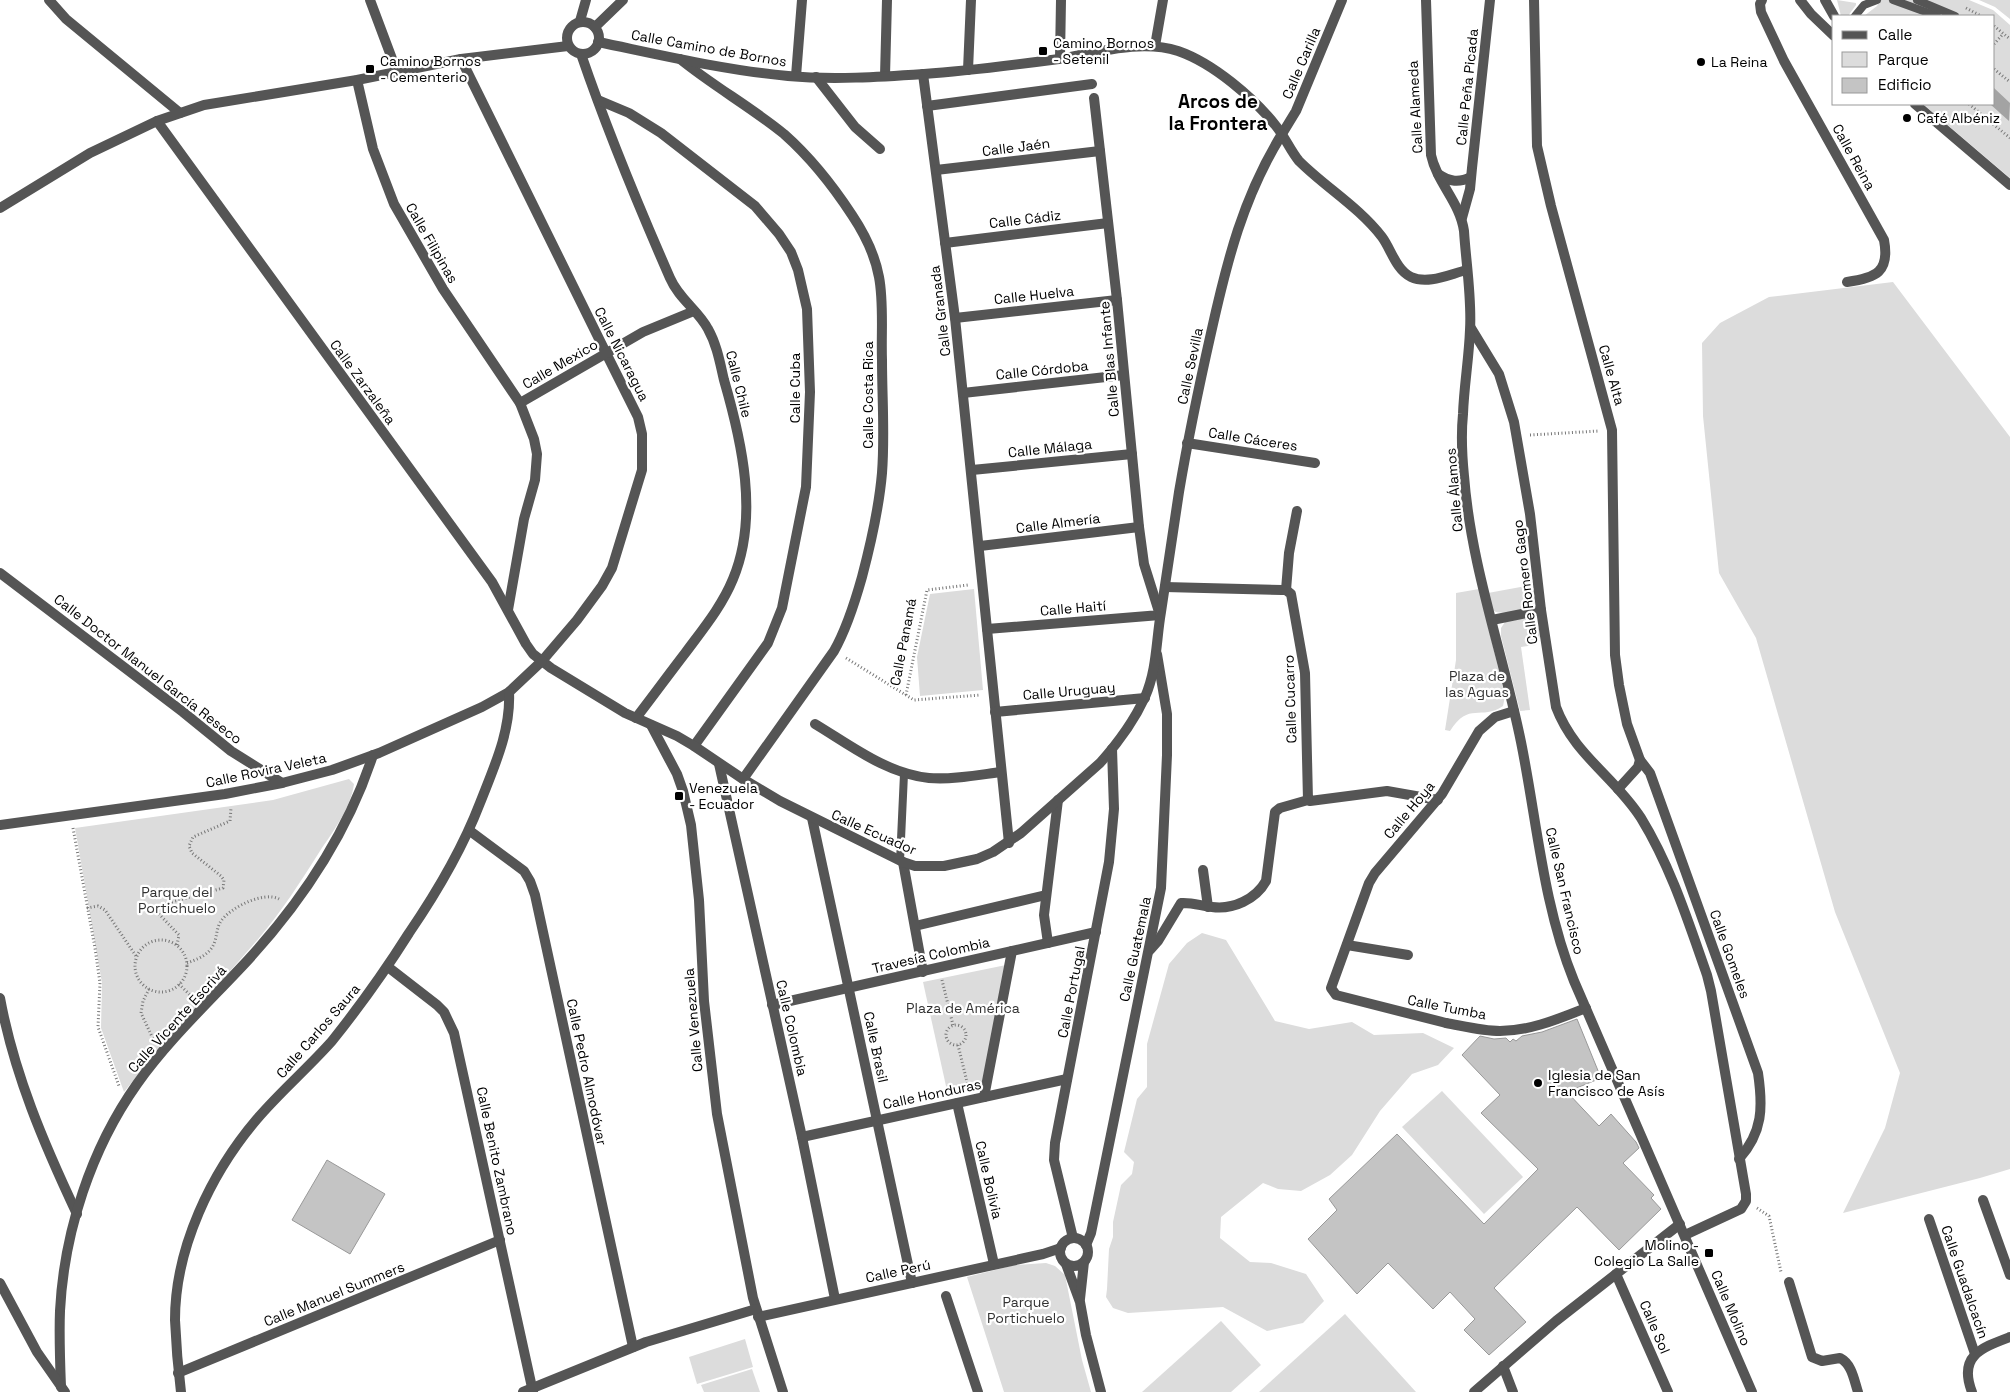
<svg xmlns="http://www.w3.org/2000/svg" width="2010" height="1392" font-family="'Space Grotesk',sans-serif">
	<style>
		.green { fill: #dcdcdc }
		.water { fill: #a3a3a3 }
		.building { fill: #c4c4c4; stroke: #999 }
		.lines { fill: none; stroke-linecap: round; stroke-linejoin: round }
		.path { stroke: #777; stroke-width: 3; stroke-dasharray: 1 2.5; stroke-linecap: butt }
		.service { stroke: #555; stroke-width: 8 }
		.pedestrian { stroke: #555; stroke-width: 10 }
		.minor { stroke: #555; stroke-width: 10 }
		.tertiary { stroke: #555; stroke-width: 10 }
		.poi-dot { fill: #000; stroke: #fff; stroke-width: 2 }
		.labels { text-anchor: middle; stroke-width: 4.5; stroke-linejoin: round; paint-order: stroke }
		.poi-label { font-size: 14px; fill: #000; stroke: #fff; text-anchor: start }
		.street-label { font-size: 14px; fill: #000; stroke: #fff }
		.park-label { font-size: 14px; fill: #333; stroke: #fff }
		.district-label { font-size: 19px; font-weight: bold; fill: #000; stroke: #fff }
	</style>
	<rect width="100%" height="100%" fill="#fff"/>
	<g class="green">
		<path d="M1837,0L1856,3V5L1848,16H1841Z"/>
		<path d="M1880,0H1969L1993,10L2010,25V178L1923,104H1994V16H1864L1877,6Z"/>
		<path d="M1979,0H2010V19L1995,7Z"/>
		<path d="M1893,282L2010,437V1169L1980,1178L1843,1213L1885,1128L1900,1073L1835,912L1756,638L1719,573L1703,416L1702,343L1720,323L1769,297Z"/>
		<path d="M1532,585C1533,589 1536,597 1536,601C1534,609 1501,616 1494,611C1489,608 1489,598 1488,593Z"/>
		<path d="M974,589L983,690L920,696L917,657L930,594Z"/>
		<path d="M1479,589L1505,696L1503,706C1481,721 1469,701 1450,731L1445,730L1456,660V593Z"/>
		<path d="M1527,617C1539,622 1544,634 1536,645L1521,647L1530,710L1520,711L1501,636V628L1505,622Z"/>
		<path d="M349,779L354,784C351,807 333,832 320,851C301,881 282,911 259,938C215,990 166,1038 124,1092L101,1028L102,983L75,828L273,800Z"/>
		<path d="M1202,933L1226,940L1275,1021L1309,1029L1352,1022L1374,1035L1423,1033L1454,1048L1438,1065L1412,1074L1380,1111L1352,1155L1330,1175L1301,1191L1278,1189L1263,1183L1221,1217L1220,1238L1250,1262L1271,1263L1306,1274L1324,1301L1303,1323L1267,1331L1223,1307L1128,1313L1113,1308L1106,1297L1107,1289L1109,1249L1113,1237V1222L1121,1185L1132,1174L1134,1162L1124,1152L1137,1099L1147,1087V1044L1169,964L1187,943Z"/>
		<path d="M1006,965L983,1087L948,1095L923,982Z"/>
		<path d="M1442,1091L1523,1177L1484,1214L1402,1127Z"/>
		<path d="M1046,1263L1055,1266L1065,1275L1082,1360L1091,1392H1004L967,1277L1015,1265Z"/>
		<path d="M1345,1314L1416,1392H1259Z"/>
		<path d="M1221,1321L1261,1365L1231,1392H1142Z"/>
		<path d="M745,1339L753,1367L697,1384L689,1357Z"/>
		<path d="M752,1369L760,1392H704L701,1385Z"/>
	</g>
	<path class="water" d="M1994,88L2010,103L2009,121L1990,104H1994Z"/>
	<g class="building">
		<path d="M1577,1019L1601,1078L1567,1092L1599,1126L1611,1114L1636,1142L1639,1148L1623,1163L1654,1195L1651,1198L1661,1209L1619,1250L1577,1207L1494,1288L1526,1322L1489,1355L1464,1330L1475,1319L1450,1292L1433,1309L1388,1263L1357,1294L1308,1239L1337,1210L1329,1199L1397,1134L1484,1224L1538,1169L1481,1113L1500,1095L1462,1055L1480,1036L1494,1039L1506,1038L1510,1042L1513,1039L1516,1041L1522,1036L1542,1032Z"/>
		<path d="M327,1160L385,1194L350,1254L292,1220Z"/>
	</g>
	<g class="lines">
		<g class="path">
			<path d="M1966,8L1981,16"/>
			<path d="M1994,26L2010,39"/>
			<path d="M1994,44L2003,34"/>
			<path d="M1994,69L2010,82"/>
			<path d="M1969,104L2010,138"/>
			<path d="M1530,435L1599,431"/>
			<path d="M846,658L914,700L980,695"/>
			<path d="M906,695L927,590L968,585"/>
			<path d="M73,828L95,948L100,983L98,1027L119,1086"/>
			<path d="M87,908L98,906L105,910L136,956"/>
			<circle cx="161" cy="966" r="26"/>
			<path d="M177,945L179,935L158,913L157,906L223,888L224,880L221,876L192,853L189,846L193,837L230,821L231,808"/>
			<path d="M187,963C195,960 204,957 210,950C218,941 215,930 221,921C231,907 264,891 279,899"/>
			<path d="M942,980L953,1025"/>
			<path d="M179,984L193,998"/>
			<path d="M149,989L143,1001L141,1013L154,1041"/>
			<circle cx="956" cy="1035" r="10"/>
			<path d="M958,1045L968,1086"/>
			<path d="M1757,1208L1769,1216L1781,1272"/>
		</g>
		<g class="service">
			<path d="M1893,0L1937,16"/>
			<path d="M1917,0L1955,16"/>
			<path d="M1855,16L1864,5L1877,0"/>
			<path d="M900,861L904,774"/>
		</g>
		<g class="pedestrian">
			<path d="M927,106L1092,84"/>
			<path d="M915,926L1046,895"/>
			<path d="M1048,943L1044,915L1058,800"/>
			<path d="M1446,1023C1463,1026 1482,1031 1500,1031C1530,1031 1558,1019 1586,1008"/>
			<path d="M984,1097L1012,951"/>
			<path d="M1983,1200L2010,1275"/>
			<path d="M1929,1219L1975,1354"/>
		</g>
		<g class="minor">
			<path d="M370,0L397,72"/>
			<path d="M1534,0L1537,146L1551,206L1612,430L1615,655L1619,685L1627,724L1640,760L1650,773L1758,1073C1763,1107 1763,1132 1739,1159"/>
			<path d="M1762,0L1760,4L1761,12L1784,61L1884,240C1890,272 1876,278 1847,282"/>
			<path d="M580,21L586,0"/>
			<path d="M1155,46L1163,0"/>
			<path d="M581,54C607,130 638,205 670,278C679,299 698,310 708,329C717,345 720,363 724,380C742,442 759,517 733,579C722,606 703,629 686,652C669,674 653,696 636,718"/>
			<path d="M1060,58L1061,0"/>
			<path d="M461,59L606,353L638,417L642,434V470L612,568L602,586L577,620L542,661"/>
			<path d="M680,59C713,86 751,107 784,134C810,157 833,186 852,215C864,233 875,255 879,277C884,303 881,333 882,360C882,397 885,435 882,473C879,508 871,543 862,577C855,602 847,628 834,651L743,779"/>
			<path d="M968,70L971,0"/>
			<path d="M923,74L955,318L1009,843"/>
			<path d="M796,76L802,0"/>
			<path d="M885,76L887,0"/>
			<path d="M816,77L855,127L880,149"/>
			<path d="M357,80L373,149L394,204L443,289L520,403L534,439L537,454L535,480L524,519L508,610"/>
			<path d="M598,100L629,113L661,133L755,206L779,234L791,252L798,270L807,309L810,392L806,487L782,608L768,643L694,746"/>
			<path d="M1282,134L1296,111L1342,0"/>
			<path d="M936,170L1100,151"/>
			<path d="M945,243L1108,223"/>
			<path d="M955,318L1117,300"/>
			<path d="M1471,328L1499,374L1514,422L1530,514L1541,610L1556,707C1574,755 1614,776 1641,818C1671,867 1688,921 1707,975L1711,991L1746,1194V1201L1741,1209L1685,1235"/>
			<path d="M963,393L1124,375"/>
			<path d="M520,403L643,332L694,311"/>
			<path d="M1187,443L1315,463"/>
			<path d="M972,470L1132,454"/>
			<path d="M980,546L1139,527"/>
			<path d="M1165,587L1282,590H1286L1291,594L1305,673L1308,800L1310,801L1387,791L1438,800"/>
			<path d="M1286,590L1289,553L1297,511"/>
			<path d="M1492,620L1541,610"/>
			<path d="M987,629L1160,615L1144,564L1139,527L1117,300L1094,98"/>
			<path d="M995,712L1145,698"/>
			<path d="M815,724C850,745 887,774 929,778C952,780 978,775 1001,772"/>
			<path d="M719,764L802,1137L835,1299"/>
			<path d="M1618,789L1638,767L1640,760"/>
			<path d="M812,818L912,1283"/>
			<path d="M470,831L524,871L530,881L535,895L633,1347"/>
			<path d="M903,862L923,972"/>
			<path d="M1203,870L1208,907"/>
			<path d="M1347,945L1408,955"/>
			<path d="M1150,950L1158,941L1181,903C1191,902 1202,906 1212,907C1233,910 1256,899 1266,881L1275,812L1280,808L1308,800"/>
			<path d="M388,967L437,1005L444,1012L454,1033L533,1392"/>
			<path d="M0,998C14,1074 44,1144 77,1214"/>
			<path d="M772,1005L1096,932"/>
			<path d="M1446,1023L1336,995L1331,988L1369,883L1375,873L1442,794L1479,731L1495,717L1514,711"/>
			<path d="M957,1103L994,1264"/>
			<path d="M802,1137L1067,1079"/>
			<path d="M1086,1245L1091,1233L1161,888L1167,755V714L1157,654"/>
			<path d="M1616,1274L1668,1392"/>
			<path d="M1789,1282L1812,1357L1822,1361L1840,1358C1852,1364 1854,1380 1858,1392"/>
			<path d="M946,1296L978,1392"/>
			<path d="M1503,1366L1513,1392"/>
			<path d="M178,1373L500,1240"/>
			<path d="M61,1387C60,1362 59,1336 60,1311C64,1232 91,1149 137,1084C169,1039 210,1001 248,960C302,901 348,832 373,755"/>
			<path d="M1972,1392C1958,1356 1981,1348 2010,1337"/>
		</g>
		<g class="tertiary">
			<path d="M49,0L66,19L180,113"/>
			<path d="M1426,0L1431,155C1437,183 1460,202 1464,231C1466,263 1472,298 1470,330C1469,358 1464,386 1463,414C1461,434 1462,456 1464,476C1471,567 1503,653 1521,742C1537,821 1543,905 1574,981L1752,1392"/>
			<path d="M1800,0L1811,14L1834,36"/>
			<path d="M1825,0L1834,16"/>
			<circle cx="583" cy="38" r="16"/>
			<path d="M595,27L623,0"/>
			<path d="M598,42C661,55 724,70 788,76C832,80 880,77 924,74C969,71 1014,65 1059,59C1097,53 1140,39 1178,51C1213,63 1254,98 1276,126C1285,137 1290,150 1299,161C1325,187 1359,207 1382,237C1391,249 1396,270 1411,277C1428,285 1450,274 1467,270"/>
			<path d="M1915,104L2010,185"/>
			<path d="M157,121L492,582L526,644L533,654L551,668L625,713L677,736L694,746L743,779L780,801L903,862L915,866H944L977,859L993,852L1021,833L1100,763C1117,744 1134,721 1145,697C1157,670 1156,641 1161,612C1167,572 1173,532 1179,492C1188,439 1199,386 1211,333C1227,261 1243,197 1282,134"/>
			<path d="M1438,174C1450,182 1459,183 1471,177"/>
			<path d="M0,208L90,153L157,121L204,105L357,80L461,59L568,46"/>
			<path d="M1462,218L1470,189L1472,168L1490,0"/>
			<path d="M0,573L183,712L231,751L282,783"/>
			<path d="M651,725L677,774L683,791L691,825L699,900L704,1001L717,1114L753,1298L783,1392"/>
			<path d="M0,825L225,794L282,783L332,770L379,753L482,707L509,692L542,661"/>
			<path d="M1073,1238L1054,1160L1055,1143L1109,862L1114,809L1112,749"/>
			<circle cx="1074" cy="1252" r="14"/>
			<path d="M1066,1264L1080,1302L1086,1335L1101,1392"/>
			<path d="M0,1283L37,1352L65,1392"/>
			<path d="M1080,1299L1084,1262"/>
			<path d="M758,1317L1043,1254L1061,1248"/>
			<path d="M181,1392C178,1368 176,1344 175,1320C175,1248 211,1173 257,1119C280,1092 308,1068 332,1041C360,1006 385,971 409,933C437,892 462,850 480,803C494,767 511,731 509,692"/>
			<path d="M523,1392L646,1342L756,1309"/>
			<path d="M1474,1392L1556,1321L1680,1224"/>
		</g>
	</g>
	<g class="poi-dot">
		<rect x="1038" y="46" width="10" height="10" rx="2.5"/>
		<circle cx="1701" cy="62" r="5"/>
		<rect x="365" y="64" width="10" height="10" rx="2.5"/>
		<circle cx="1907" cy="118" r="5"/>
		<rect x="674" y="791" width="10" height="10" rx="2.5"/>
		<circle cx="1538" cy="1083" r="5"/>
		<rect x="1704" y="1248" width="10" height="10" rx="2.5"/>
	</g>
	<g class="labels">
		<g class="poi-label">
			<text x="1053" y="48">Camino Bornos<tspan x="1053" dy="16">- Setenil</tspan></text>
			<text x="380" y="66">Camino Bornos<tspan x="380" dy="16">- Cementerio</tspan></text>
			<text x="1711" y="67">La Reina</text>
			<text x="1917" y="123">Café Albéniz</text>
			<text x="689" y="793">Venezuela<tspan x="689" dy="16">- Ecuador</tspan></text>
			<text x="1548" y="1080">Iglesia de San<tspan x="1548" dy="16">Francisco de Asís</tspan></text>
			<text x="1699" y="1250" text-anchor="end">Molino -<tspan x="1699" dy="16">Colegio La Salle</tspan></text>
		</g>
		<g class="street-label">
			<text transform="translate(709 48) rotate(10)" y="5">Calle Camino de Bornos</text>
			<text transform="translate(1301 63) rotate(-67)" y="5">Calle Carilla</text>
			<text transform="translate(1467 87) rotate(-84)" y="5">Calle Peña Picada</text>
			<text transform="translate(1415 107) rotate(-93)" y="5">Calle Alameda</text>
			<text transform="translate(1016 147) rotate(-7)" y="5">Calle Jaén</text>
			<text transform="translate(1854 157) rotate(61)" y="5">Calle Reina</text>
			<text transform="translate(1025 219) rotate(-7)" y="5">Calle Cádiz</text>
			<text transform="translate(432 243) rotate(60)" y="5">Calle Filipinas</text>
			<text transform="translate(1034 295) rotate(-6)" y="5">Calle Huelva</text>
			<text transform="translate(940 311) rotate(-97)" y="5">Calle Granada</text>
			<text transform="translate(622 354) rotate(63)" y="5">Calle Nicaragua</text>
			<text transform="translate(1109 359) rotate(-95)" y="5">Calle Blas Infante</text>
			<text transform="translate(560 364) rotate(-30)" y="5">Calle Mexico</text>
			<text transform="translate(1190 366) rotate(-78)" y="5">Calle Sevilla</text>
			<text transform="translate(1042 370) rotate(-6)" y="5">Calle Córdoba</text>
			<text transform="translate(1612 375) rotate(74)" y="5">Calle Alta</text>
			<text transform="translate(363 382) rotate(54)" y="5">Calle Zarzaleña</text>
			<text transform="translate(739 384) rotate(76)" y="5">Calle Chile</text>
			<text transform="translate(795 388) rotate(-90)" y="5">Calle Cuba</text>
			<text transform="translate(868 395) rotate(-90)" y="5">Calle Costa Rica</text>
			<text transform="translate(1253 439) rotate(9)" y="5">Calle Cáceres</text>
			<text transform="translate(1050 448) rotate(-6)" y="5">Calle Málaga</text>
			<text transform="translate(1454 490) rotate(-95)" y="5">Calle Álamos</text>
			<text transform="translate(1058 523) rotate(-7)" y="5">Calle Almería</text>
			<text transform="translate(1525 582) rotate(-97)" y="5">Calle Romero Gago</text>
			<text transform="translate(1073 608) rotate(-5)" y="5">Calle Haití</text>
			<text transform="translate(903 642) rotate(-79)" y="5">Calle Panamá</text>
			<text transform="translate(148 669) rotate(38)" y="5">Calle Doctor Manuel García Reseco</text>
			<text transform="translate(1069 691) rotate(-5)" y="5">Calle Uruguay</text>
			<text transform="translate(1290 699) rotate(-92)" y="5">Calle Cucarro</text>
			<text transform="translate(266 770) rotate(-12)" y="5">Calle Rovira Veleta</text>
			<text transform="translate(1409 810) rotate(-50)" y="5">Calle Hoya</text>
			<text transform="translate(874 832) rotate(24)" y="5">Calle Ecuador</text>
			<text transform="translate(1565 891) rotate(77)" y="5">Calle San Francisco</text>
			<text transform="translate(1135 949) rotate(-78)" y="5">Calle Guatemala</text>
			<text transform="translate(1730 954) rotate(70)" y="5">Calle Gomeles</text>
			<text transform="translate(931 955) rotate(-13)" y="5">Travesía Colombia</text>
			<text transform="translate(1071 992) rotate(-79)" y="5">Calle Portugal</text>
			<text transform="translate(1447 1007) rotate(11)" y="5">Calle Tumba</text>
			<text transform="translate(177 1019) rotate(-48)" y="5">Calle Vicente Escrivá</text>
			<text transform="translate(693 1020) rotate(-95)" y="5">Calle Venezuela</text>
			<text transform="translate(792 1028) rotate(77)" y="5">Calle Colombia</text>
			<text transform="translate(318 1031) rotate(-49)" y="5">Calle Carlos Saura</text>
			<text transform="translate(876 1047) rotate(78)" y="5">Calle Brasil</text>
			<text transform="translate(587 1072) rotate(78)" y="5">Calle Pedro Almodóvar</text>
			<text transform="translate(932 1094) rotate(-12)" y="5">Calle Honduras</text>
			<text transform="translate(497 1161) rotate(78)" y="5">Calle Benito Zambrano</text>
			<text transform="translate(989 1180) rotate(77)" y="5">Calle Bolivia</text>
			<text transform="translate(898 1271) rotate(-12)" y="5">Calle Perú</text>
			<text transform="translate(1965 1282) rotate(71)" y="5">Calle Guadalcacín</text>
			<text transform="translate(334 1294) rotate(-22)" y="5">Calle Manuel Summers</text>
			<text transform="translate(1731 1308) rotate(67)" y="5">Calle Molino</text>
			<text transform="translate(1655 1327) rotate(67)" y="5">Calle Sol</text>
		</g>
		<g class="park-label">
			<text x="1477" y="681">Plaza de<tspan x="1477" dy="16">las Aguas</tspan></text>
			<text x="177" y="897">Parque del<tspan x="177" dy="16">Portichuelo</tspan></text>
			<text x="963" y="1013">Plaza de América</text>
			<text x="1026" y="1307">Parque<tspan x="1026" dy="16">Portichuelo</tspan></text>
		</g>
		<g class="district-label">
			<text x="1218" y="108">Arcos de<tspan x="1218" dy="22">la Frontera</tspan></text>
		</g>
	</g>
	<rect x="1832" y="15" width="162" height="90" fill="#ffffff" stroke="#999999"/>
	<rect x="1842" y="31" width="25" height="8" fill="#555555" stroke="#999999"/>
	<text x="1878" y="40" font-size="15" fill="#000000">Calle</text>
	<rect x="1842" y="52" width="25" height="15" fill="#dcdcdc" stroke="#999999"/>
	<text x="1878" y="65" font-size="15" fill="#000000">Parque</text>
	<rect x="1842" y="78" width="25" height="15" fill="#c4c4c4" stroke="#999999"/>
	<text x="1878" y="90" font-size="15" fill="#000000">Edificio</text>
</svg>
